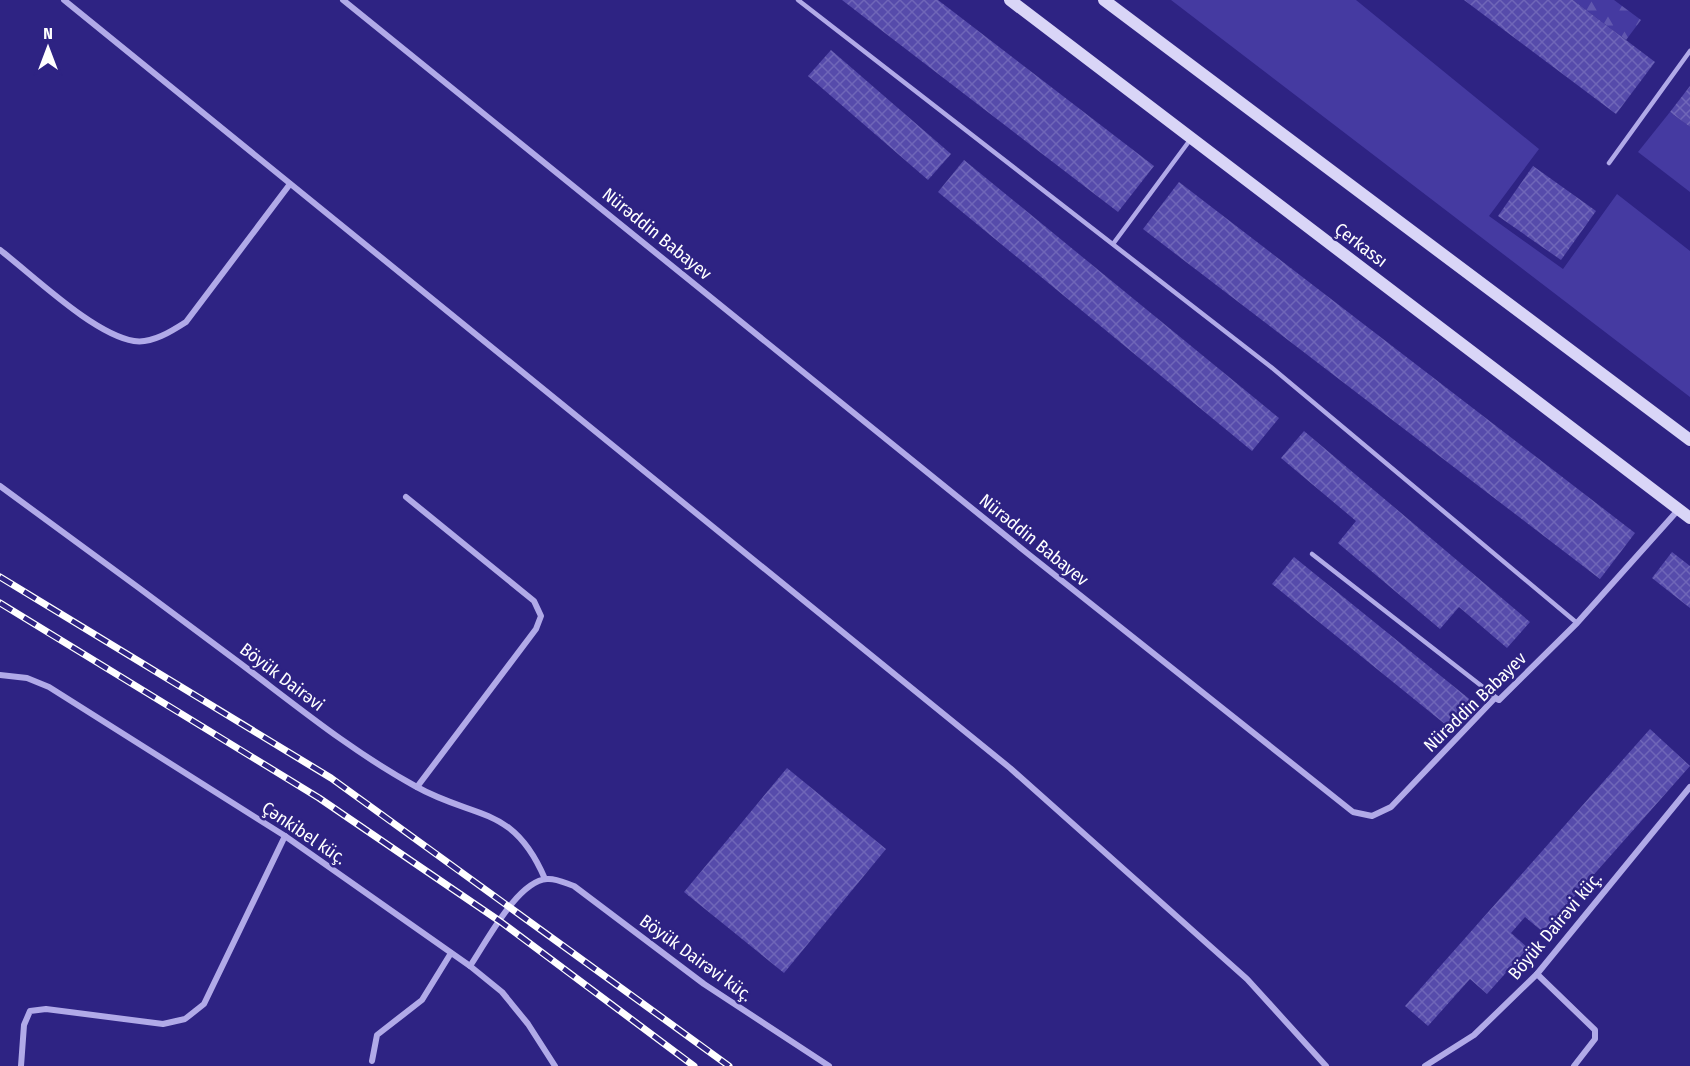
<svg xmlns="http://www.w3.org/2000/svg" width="1690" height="1066" font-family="'Fira Sans Condensed',sans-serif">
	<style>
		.grass { fill: #453aa1 }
		.forest { fill: url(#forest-firs) }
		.building { fill: url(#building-cross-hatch) }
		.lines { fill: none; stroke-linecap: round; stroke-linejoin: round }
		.lane { stroke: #b1aae8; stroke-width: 4.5 }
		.street { stroke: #b1aae8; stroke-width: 6 }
		.secondary { stroke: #d9d5f7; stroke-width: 12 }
		.rail-casing { stroke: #fff; stroke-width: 7 }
		.rail { stroke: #2e2383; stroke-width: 4.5; stroke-dasharray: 14; stroke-linecap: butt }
		.labels { text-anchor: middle; stroke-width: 5; stroke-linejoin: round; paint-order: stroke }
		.street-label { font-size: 18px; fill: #fff; stroke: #2e2383 }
	</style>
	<defs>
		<pattern id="forest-firs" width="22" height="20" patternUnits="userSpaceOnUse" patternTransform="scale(1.5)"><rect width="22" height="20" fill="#453aa1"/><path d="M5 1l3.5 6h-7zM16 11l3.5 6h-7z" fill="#6158af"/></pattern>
		<pattern id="building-cross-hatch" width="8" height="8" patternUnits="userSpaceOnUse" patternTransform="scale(1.5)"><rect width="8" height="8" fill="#564bab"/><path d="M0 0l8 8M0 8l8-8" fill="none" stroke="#6f66b8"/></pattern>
	</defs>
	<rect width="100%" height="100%" fill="#2e2383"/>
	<g class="grass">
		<path d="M1171,0H1356L1539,149L1489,216L1563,269L1617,194L1690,251V397Z"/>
		<path d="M1670,112L1690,127V192L1638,152Z"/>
	</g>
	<path class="forest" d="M1573,0H1614L1641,20L1626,40Z"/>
	<g class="building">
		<path d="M842,0H938L1154,166L1118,212Z"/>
		<path d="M1464,0H1573L1655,62L1616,114Z"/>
		<path d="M831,50L951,154L928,180L808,76Z"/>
		<path d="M1690,86V127L1670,112Z"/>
		<path d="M964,160L1279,418L1252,451L938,192Z"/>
		<path d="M1533,166L1596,211L1561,260L1498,216Z"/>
		<path d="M1179,182L1635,533L1600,579L1143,229Z"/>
		<path d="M1304,431L1530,622L1507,648L1459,607L1440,629L1338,543L1356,521L1281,458Z"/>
		<path d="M1672,552L1690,566V608L1652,578Z"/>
		<path d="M1294,557L1473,702L1451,729L1272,584Z"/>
		<path d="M1650,729L1690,766L1543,932L1525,917L1511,933L1528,948L1487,994L1470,979L1428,1026L1405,1006Z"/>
		<path d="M787,768L886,849L784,973L684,892Z"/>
	</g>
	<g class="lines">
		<g class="lane">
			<path d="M798,0L1271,367L1577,623"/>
			<path d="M1609,163L1690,51"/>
			<path d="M1113,244L1190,140"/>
			<path d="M1312,554L1497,698"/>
		</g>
		<g class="street">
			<path d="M64,0L1010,768L1247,979L1326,1066"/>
			<path d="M343,0L1027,553L1353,812L1372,816L1391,807L1495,698L1499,700L1577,623L1679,509"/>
			<path d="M0,250C34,276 93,334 134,341C152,344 172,331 186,322L290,184"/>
			<path d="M0,486C81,545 161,604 241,664C298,707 353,752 415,786C475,820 513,804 545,879"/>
			<path d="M406,497L534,601L541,616L536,629L417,787"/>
			<path d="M0,675L27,678L49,687L285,836L470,966L502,992L528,1024L555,1066"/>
			<path d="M470,966C486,943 517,881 547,879C556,878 565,883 574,886L704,984L829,1066"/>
			<path d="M1537,974L1595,1030V1039L1574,1066"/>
			<path d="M372,1061L377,1035L422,1000L451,953"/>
			<path d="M21,1066L24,1025L30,1011L46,1009L163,1024L185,1019L204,1004L285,836"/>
			<path d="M1425,1066L1474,1035L1537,974L1690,787"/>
		</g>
		<g class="secondary">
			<path d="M1010,0L1690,518"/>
			<path d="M1104,0L1690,440"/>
		</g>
		<g class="rail-casing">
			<g id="rail">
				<path d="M0,577L331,778L729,1066"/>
				<path d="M0,603L319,798L501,922L694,1066"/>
			</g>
		</g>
		<use href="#rail" class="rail"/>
	</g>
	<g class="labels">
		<g class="street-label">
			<text transform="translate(657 234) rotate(39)" y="6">Nürəddin Babayev</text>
			<text transform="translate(1361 245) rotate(37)" y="6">Çerkassı</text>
			<text transform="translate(1034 540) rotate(39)" y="6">Nürəddin Babayev</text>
			<text transform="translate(282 677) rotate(37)" y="6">Böyük Dairəvi</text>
			<text transform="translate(1475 702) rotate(-44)" y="6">Nürəddin Babayev</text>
			<text transform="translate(304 833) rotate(34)" y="6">Çənkibel küç.</text>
			<text transform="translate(1555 926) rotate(-50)" y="6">Böyük Dairəvi küç.</text>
			<text transform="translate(696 958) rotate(36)" y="6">Böyük Dairəvi küç.</text>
		</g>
	</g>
	<g transform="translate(48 48)" stroke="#2e2383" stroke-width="4.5" paint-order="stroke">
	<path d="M0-4.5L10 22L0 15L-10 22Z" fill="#ffffff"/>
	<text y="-9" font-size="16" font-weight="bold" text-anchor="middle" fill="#ffffff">N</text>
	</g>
</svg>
